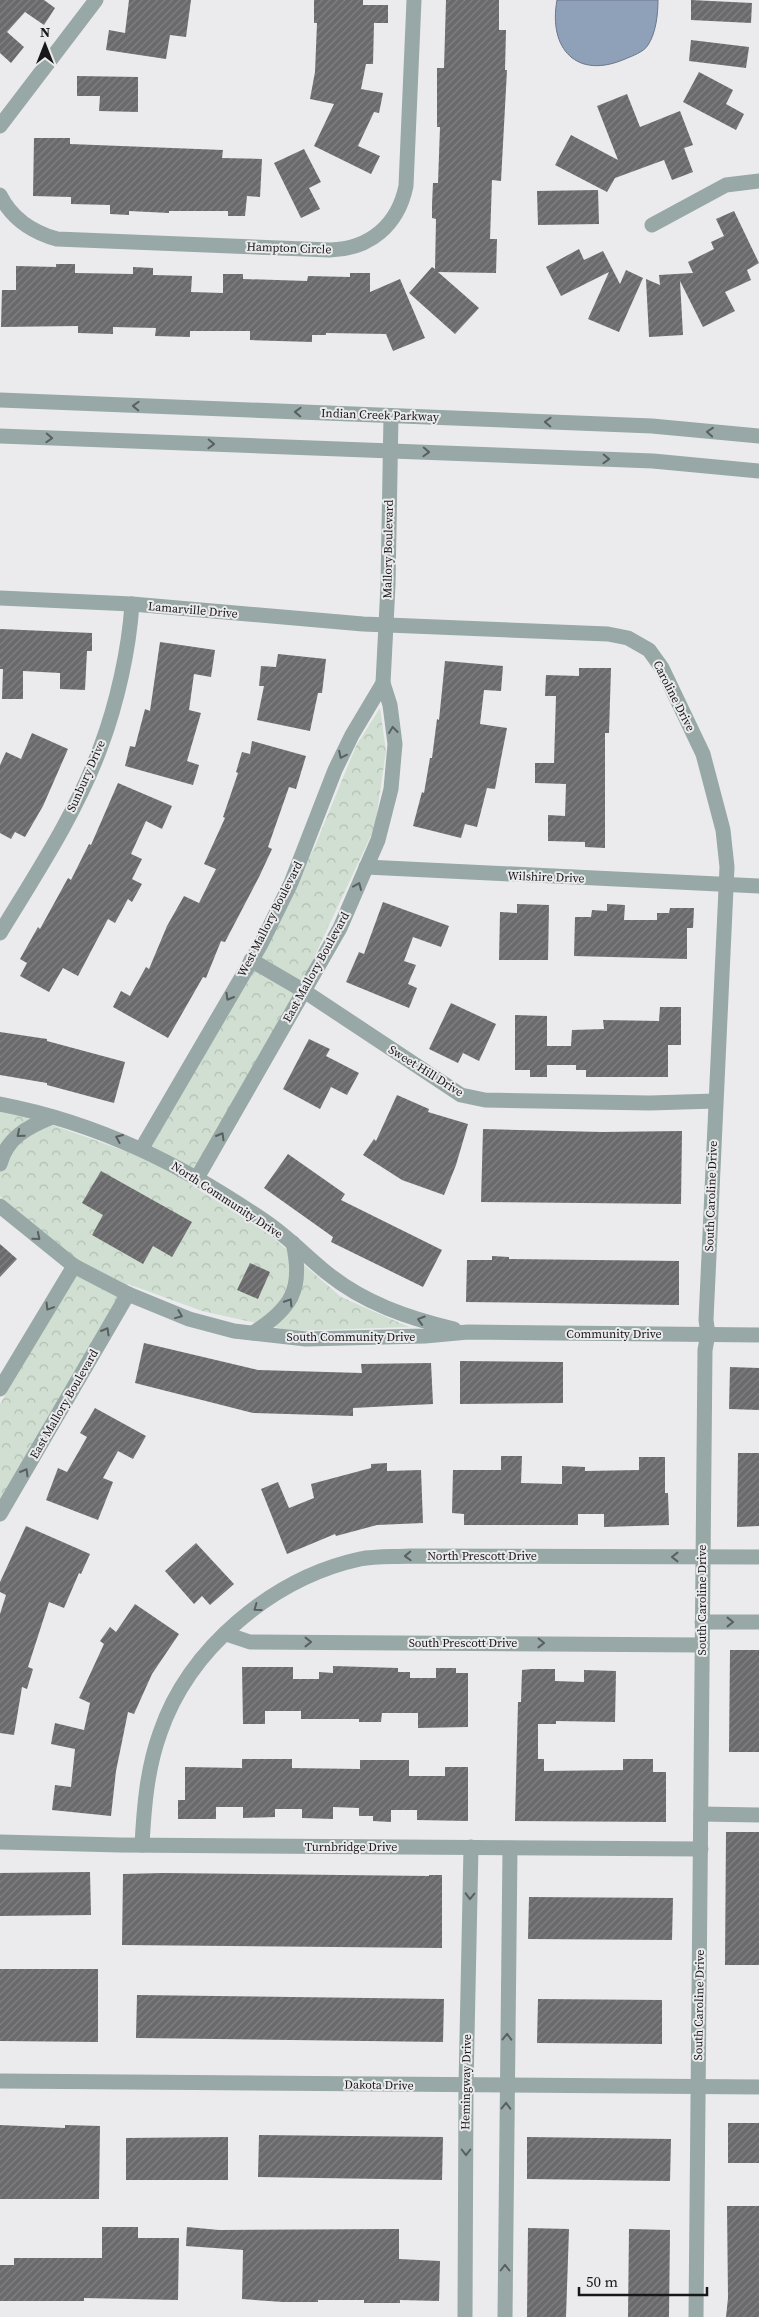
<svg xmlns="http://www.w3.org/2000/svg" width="759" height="2317" font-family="'Source Serif 4',serif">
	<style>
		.forest { fill: url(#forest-crowns) }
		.water { fill: #8fa0b9; stroke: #6b7789 }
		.building { fill: url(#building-hatch) }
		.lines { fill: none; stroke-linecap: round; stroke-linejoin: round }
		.minor { stroke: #98a8a6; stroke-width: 15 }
		.tertiary { stroke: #98a8a6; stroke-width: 15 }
		.oneway { stroke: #586060 }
		.labels { text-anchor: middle; stroke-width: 4; stroke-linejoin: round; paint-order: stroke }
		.street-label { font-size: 12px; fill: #181819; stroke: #ebebee }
	</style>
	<defs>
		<pattern id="forest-crowns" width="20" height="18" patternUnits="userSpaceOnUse" patternTransform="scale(1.25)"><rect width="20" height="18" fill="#d0dfd1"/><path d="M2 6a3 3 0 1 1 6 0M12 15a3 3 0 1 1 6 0" fill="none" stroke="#b2bfb3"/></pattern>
		<pattern id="building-hatch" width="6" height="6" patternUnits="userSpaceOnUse" patternTransform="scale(1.25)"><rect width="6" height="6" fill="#6a6a6c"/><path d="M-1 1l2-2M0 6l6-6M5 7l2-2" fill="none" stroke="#828283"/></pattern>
	</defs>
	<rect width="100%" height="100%" fill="#ebebee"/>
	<path class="forest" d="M380,708L386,751L375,827L294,1000L190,1184L270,1235L341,1297L409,1327L292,1331L202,1311L128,1284L0,1505V1404L75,1270L0,1196V1110L19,1113L142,1157L245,982L315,846L356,746Z"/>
	<path class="water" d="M557,0H658C658,14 656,33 648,45C644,52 632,56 625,59C577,80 548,49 557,0Z"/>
	<g class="building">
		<path d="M0,0H44L55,8L44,25L25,12L7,32L24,47L11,63L0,53Z"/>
		<path d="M129,0H191L186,37L170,35L166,59L106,50L109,30L125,33Z"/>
		<path d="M314,0H363V5H388V23H374L373,64H366L361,89L383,93L379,113L374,112L358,146L380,156L371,174L314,146L334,104L310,99L315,72L317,23H314Z"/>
		<path d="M446,0H499V30H506L505,70H507L501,181L492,180L490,239H497L496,273L438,272L479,308L455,334L409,293L432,267L435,269L436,219L432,218V205L433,183H438L440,127H437V68H444Z"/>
		<path d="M691,0L752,3L751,23L691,20Z"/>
		<path d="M691,40L749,47L746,68L689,61Z"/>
		<path d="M699,72L733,90L726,104L744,114L736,130L683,102Z"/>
		<path d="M77,76L138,77V112L99,111L100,96H77Z"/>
		<path d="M627,94L640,127L680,111L693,145L684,148L693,172L672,180L664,160L615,178L607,192L555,165L571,135L618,160L597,106Z"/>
		<path d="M34,138H70V144L223,150L222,158L262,159L260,197L247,196L245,216H228V211H169V213L129,211V215L110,214V205L71,204V197L33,196Z"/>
		<path d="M304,149L321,182L309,188L320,209L301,218L274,163Z"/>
		<path d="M598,190L599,224L538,225L537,191Z"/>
		<path d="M734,211L759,263L747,270L751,280L725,292L735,311L703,327L680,281L683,335L649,337L646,279L660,285L659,275L693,273L688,262L714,249L711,242L724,236L716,219Z"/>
		<path d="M579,249L584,260L603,251L620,284L626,270L643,278L619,332L588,319L609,272L561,296L546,267Z"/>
		<path d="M56,264H75V273L133,274V267L153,268V275L192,276L191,292L223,293V274H243V279L307,281L308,276L350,277V273H370V292L400,279L425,338L393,351L386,334L326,333V335H312V342L250,340V331H190V337L155,336L156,328L113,327V334L78,333V326L1,327L2,290H16V266L56,267Z"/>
		<path d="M0,629L92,633V651H87L85,690L60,689V673L23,671V699H2L3,669H0Z"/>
		<path d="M160,642L215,650L211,677L194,674L189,710L201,713L187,761L199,765L193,785L125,766L130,746L135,747L145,709L150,711Z"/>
		<path d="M278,654L326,659L322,693H318L310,731L257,720L264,686H259L261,666L276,667Z"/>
		<path d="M445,661L503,666L501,691L484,690L480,724L507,728L495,789L487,788L477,827L465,824L461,838L413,826L422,792L424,793L430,758H432L437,719L439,720Z"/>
		<path d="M579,668H611L609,733H605V848L585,847V842L548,841V815L565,816L566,784L535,783V763H554L556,696H545L546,675L579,676Z"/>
		<path d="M32,733L68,749L43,806L25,837L15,832L11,839L0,833V765L6,752L21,759Z"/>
		<path d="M252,741L306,756L296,789L289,787L268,847L272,849L259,877L225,942L221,941L206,978L203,977L168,1038L113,1007L121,991L130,996L146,967L149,969L167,926L184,896L199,903L216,869L204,864L225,818L223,817L238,773L236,772L242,752L250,754Z"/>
		<path d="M118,783L172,806L162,829L146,821L131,854L142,859L132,879L142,884L132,902L128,899L115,923L108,919L78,976L63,968L49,992L20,976L27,963L20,959L38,927L40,929L68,878L71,880L89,844L91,845Z"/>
		<path d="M383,902L449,926L441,947L413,937L404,961L416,965L408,984L417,988L409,1008L346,982L359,952L364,954Z"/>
		<path d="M517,904L549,905L548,960H499L500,912L517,913Z"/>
		<path d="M607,904L625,905L624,920H657V913H669L670,908H694L693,928H687V959L574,956L575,917H591L592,910L607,911Z"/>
		<path d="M451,1003L496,1024L479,1061L463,1053L458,1063L429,1049Z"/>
		<path d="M660,1007H681V1045H668V1077H586V1070H576V1065H547V1077H530V1070H515V1015L547,1016V1046H571L572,1030L604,1029L603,1020L659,1021Z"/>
		<path d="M0,1032L47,1039V1041L125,1062L114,1103L47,1085V1083L0,1075Z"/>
		<path d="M309,1039L330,1049L326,1056L359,1073L347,1095L331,1087L320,1109L283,1089Z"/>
		<path d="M397,1095L429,1109L428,1112L468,1124L456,1165L444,1195L402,1180L363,1155L374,1139L376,1141Z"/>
		<path d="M483,1129L602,1132L682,1131L681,1204L481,1202Z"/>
		<path d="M288,1154L345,1194L341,1200L442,1250L423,1287L331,1242L333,1237L264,1188Z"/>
		<path d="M101,1171L192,1222L172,1257L153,1246L143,1264L92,1235L103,1215L82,1203Z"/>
		<path d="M0,1244L17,1259L0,1277Z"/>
		<path d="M492,1256L509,1257V1259L679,1261V1305L466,1302L467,1260H492Z"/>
		<path d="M250,1263L270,1272L258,1299L237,1290Z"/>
		<path d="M144,1343L258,1370L362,1373L361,1364L431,1363L433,1404L353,1408V1416L253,1413L135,1383Z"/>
		<path d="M460,1361L563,1362V1403L460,1404Z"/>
		<path d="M730,1367L759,1368V1410L729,1409Z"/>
		<path d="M95,1408L146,1436L133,1459L118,1451L103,1478L113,1482L98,1520L46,1500L58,1468L67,1472L87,1437L80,1433Z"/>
		<path d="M738,1453H759V1526L737,1527Z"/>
		<path d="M501,1456H522L521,1483L562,1484V1466L585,1467V1471L639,1470V1457H665V1493H668L669,1525L604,1527V1514H578V1525H464V1514L452,1513L453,1470H501Z"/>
		<path d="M387,1463V1471L421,1470L423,1523L377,1525L336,1536L335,1534L287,1554L261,1489L278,1482L289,1508L314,1498L311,1484L371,1468V1464Z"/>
		<path d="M26,1526L90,1554L81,1574L79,1573L64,1608L49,1602L28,1667L33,1669L27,1689L22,1687L14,1735L0,1733V1614L6,1595L0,1592V1582Z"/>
		<path d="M196,1543L234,1584L210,1605L202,1596L194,1604L165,1571Z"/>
		<path d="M135,1604L179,1634L152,1674L134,1714L128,1712L116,1771L111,1816L52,1810L55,1785L71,1787L75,1749L51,1744L55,1723L84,1730L90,1703L79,1698L104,1644L100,1641L110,1627L116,1632Z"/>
		<path d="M730,1650H759V1752H729Z"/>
		<path d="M333,1666L398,1668V1672H410V1678H436V1668H456V1673H468V1727L418,1728V1713H382L381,1722H359V1719H301V1711H265V1724H243L242,1667H293V1679H319V1672L333,1673Z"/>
		<path d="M532,1669H555V1681L584,1682V1670L616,1671L615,1722L556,1721V1724H538V1759H544V1771L623,1770V1759H653V1772H666V1822L515,1821L518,1702H521L522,1670Z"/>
		<path d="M242,1759H292V1768L360,1769V1760H409V1776H445V1767H468V1821L417,1820V1810H391V1822L373,1821V1816H359V1808L333,1807V1819L302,1818V1809H275V1817L243,1818V1807H216V1819H178V1800H185V1767L242,1768Z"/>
		<path d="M726,1832H759V1965H725Z"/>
		<path d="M90,1872L91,1915L0,1916V1873Z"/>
		<path d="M163,1873L429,1876V1875H442V1948L122,1945L123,1874Z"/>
		<path d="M529,1897L673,1898L672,1940L528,1939Z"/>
		<path d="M0,1969H98V2042L0,2041Z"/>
		<path d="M137,1995L444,1999L443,2042L136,2038Z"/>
		<path d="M538,1999L662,2000V2044L537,2043Z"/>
		<rect x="728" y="2123" width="31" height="40"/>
		<path d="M0,2125L65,2128V2125L100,2126L99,2199H0Z"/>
		<path d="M259,2135L443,2137L442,2180L258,2177Z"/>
		<path d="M228,2137V2180H126V2138Z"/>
		<path d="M527,2137L671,2139L670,2181L527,2179Z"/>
		<path d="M727,2206H759V2317H726L728,2298Z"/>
		<path d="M102,2227H138V2238H179L178,2300L84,2298V2301H0V2265H14V2258H102Z"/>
		<path d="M187,2227L219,2230L399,2229V2259L440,2261L439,2301L400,2300V2303H364V2300H318V2302H283L242,2299L243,2250L186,2246Z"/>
		<path d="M528,2228L569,2229L566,2317H527Z"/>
		<path d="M629,2229L670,2230L669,2317H628Z"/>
	</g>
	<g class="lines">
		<g class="minor">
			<path d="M0,126L96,0"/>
			<path d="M0,195C12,219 32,232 57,239L330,250C370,249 398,225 406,186L414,0"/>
			<path d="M652,225L726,185L759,181"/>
			<path d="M0,598L132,604L363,624L608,634L628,638L649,650L662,668L703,754L723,830L727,867L706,1320L708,1334L705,1350L696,2317"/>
			<path d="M366,867L759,886"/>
			<path d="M0,933C36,874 77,812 101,746C117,703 129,650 132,604"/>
			<path d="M251,960L304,991L461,1095L485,1100L650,1103L715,1101"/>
			<path d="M0,1104C99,1123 183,1165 266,1222C288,1237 306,1256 327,1273C364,1303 408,1318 454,1329"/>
			<path d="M142,1148L261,944L291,883L335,770L352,735L383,683"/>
			<path d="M0,1164C7,1138 27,1127 52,1117"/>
			<path d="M197,1178L340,928L378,840L391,789L395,744L390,705L383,683L388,585L391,416"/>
			<path d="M0,1206L74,1266L128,1294L189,1319L234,1331L306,1339L425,1336L468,1332L759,1335"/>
			<path d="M253,1333C291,1309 304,1289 293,1243"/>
			<path d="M0,1389L74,1266"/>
			<path d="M0,1514L128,1294"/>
			<path d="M702,1622H759"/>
			<path d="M226,1634L250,1642L702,1645"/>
			<path d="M701,1814L759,1815"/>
			<path d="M0,1842L120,1845L701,1849"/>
			<path d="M142,1845C144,1807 147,1769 160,1733C189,1648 273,1578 360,1559C376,1556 394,1557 409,1556L759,1557"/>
			<path d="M0,2081L759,2087"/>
			<path d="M465,2317L466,2086L471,1847"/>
			<path d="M505,2317L510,1848"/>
		</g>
		<g class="tertiary">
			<path d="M0,400L652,426L759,436"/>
			<path d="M0,436L653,461L759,471"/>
		</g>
	</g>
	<defs><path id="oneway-chevron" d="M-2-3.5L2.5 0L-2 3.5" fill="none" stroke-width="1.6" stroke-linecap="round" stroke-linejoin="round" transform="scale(1.25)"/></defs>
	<g class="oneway">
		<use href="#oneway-chevron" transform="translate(136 406) rotate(-178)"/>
		<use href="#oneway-chevron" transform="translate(298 412) rotate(-178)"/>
		<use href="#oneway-chevron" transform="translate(548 422) rotate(-178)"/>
		<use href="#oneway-chevron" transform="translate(710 432) rotate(-175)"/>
		<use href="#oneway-chevron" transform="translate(49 438) rotate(2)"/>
		<use href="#oneway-chevron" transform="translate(211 444) rotate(2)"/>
		<use href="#oneway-chevron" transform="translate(426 452) rotate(2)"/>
		<use href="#oneway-chevron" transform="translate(606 459) rotate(2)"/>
		<use href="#oneway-chevron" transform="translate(393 730) rotate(-97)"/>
		<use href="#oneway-chevron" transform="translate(342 755) rotate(116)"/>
		<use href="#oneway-chevron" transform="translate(358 886) rotate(-67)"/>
		<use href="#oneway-chevron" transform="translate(229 997) rotate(120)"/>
		<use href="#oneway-chevron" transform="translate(20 1134) rotate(140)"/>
		<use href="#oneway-chevron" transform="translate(221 1136) rotate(-60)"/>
		<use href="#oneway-chevron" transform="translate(119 1138) rotate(-157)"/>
		<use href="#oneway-chevron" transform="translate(37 1237) rotate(40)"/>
		<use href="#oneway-chevron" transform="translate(289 1302) rotate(-58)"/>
		<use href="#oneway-chevron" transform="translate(49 1307) rotate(121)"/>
		<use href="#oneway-chevron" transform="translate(179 1315) rotate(22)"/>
		<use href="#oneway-chevron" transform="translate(421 1320) rotate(-163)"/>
		<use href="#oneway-chevron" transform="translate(106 1331) rotate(-60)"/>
		<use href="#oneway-chevron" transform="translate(25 1472) rotate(-60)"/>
		<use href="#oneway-chevron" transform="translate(408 1556) rotate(178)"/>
		<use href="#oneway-chevron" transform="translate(675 1557) rotate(-180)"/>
		<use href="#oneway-chevron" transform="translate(257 1608) rotate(144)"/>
		<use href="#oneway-chevron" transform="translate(730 1622)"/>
		<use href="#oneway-chevron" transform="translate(308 1642)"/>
		<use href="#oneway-chevron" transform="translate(541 1643) rotate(1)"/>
		<use href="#oneway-chevron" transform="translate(470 1896) rotate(91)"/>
		<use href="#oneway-chevron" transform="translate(507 2037) rotate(-89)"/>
		<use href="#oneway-chevron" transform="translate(506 2106) rotate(-89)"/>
		<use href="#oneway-chevron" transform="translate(466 2152) rotate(90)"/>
		<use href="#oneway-chevron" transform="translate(505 2268) rotate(-90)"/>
	</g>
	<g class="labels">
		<g class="street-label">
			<text transform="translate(289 248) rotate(2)" y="4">Hampton Circle</text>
			<text transform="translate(380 415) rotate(2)" y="4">Indian Creek Parkway</text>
			<text transform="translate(388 549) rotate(-89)" y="4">Mallory Boulevard</text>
			<text transform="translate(193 610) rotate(5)" y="4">Lamarville Drive</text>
			<text transform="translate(674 696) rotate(63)" y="4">Caroline Drive</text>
			<text transform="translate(86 776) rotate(-66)" y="4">Sunbury Drive</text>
			<text transform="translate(546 877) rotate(2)" y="4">Wilshire Drive</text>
			<text transform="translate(270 919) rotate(-63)" y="4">West Mallory Boulevard</text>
			<text transform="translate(316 967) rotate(-61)" y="4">East Mallory Boulevard</text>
			<text transform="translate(426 1071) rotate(32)" y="4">Sweet Hill Drive</text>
			<text transform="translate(711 1196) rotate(-88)" y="4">South Caroline Drive</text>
			<text transform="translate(227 1200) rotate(33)" y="4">North Community Drive</text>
			<text x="614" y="1338">Community Drive</text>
			<text x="351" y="1341">South Community Drive</text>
			<text transform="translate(64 1404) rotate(-60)" y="4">East Mallory Boulevard</text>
			<text x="482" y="1560">North Prescott Drive</text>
			<text transform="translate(702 1600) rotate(-90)" y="4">South Caroline Drive</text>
			<text x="463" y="1647">South Prescott Drive</text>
			<text x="351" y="1851">Turnbridge Drive</text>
			<text transform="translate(699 2005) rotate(-89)" y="4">South Caroline Drive</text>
			<text transform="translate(466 2082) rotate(-89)" y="4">Hemingway Drive</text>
			<text transform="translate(379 2085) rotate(1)" y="4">Dakota Drive</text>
		</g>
	</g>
	<g transform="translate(45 45)" stroke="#ebebee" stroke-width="4" paint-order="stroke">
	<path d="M0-4L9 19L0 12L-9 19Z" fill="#181819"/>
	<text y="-8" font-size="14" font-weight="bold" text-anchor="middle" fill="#181819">N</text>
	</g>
	<path d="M579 2287v8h128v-8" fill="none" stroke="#181819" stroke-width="2.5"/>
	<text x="586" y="2287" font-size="15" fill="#181819" stroke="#ebebee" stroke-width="4" paint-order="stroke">50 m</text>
</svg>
